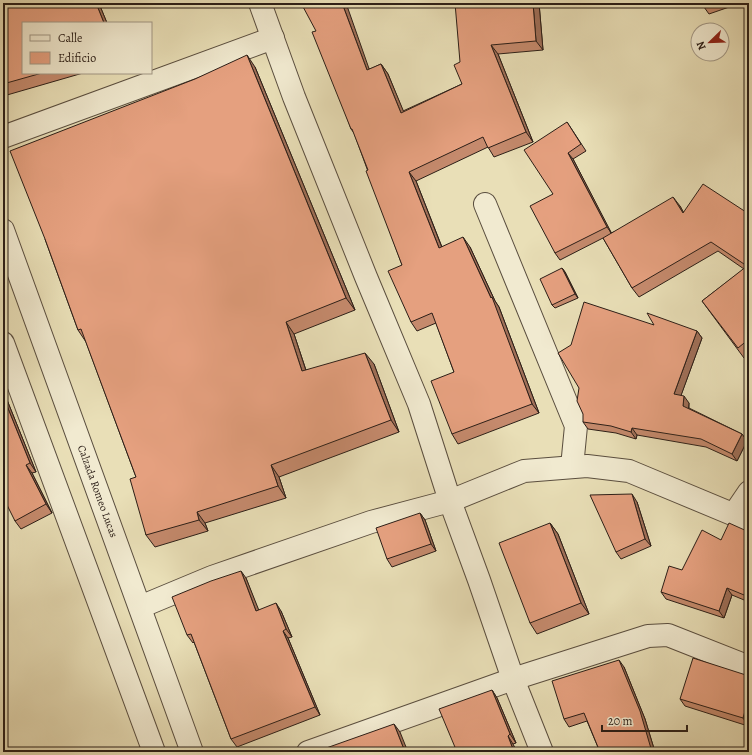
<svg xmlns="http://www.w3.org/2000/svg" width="752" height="755" font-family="Alegreya,serif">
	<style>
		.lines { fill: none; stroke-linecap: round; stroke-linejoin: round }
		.minor-casing { stroke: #5a4e3f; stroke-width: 24 }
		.minor { stroke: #f1ead0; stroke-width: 22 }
		.wall { fill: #c58a6d; stroke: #2b1e17 }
		.shaded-wall { fill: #a07059; stroke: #2b1e17 }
		.building { fill: #e5a07f; stroke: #2b1e17 }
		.labels { text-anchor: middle; stroke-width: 3; stroke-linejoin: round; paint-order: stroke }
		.street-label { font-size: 11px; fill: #2b1e17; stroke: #f1ead0 }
	</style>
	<rect width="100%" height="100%" fill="#e9dfb7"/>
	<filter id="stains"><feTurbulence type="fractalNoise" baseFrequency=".005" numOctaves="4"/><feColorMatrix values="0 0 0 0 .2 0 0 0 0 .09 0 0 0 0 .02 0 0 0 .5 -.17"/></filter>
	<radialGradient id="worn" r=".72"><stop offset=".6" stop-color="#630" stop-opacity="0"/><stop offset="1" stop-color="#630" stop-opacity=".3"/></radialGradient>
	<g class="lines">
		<g class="minor-casing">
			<g id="minor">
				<path d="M260,3L294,97L366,277L419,404L450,501L479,580L513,679L542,752"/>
				<path d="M3,137L273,38"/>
				<path d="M485,204L576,426L572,467"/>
				<path d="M3,230L192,752"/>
				<path d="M3,343L154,752"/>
				<path d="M734,514L749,492"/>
				<path d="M140,607L212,577L371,522L450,501L524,471L587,466L629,471L749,521"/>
				<path d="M308,752L513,679L648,636L668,635L749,667"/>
			</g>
		</g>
		<use href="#minor" class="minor"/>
	</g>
	<g class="wall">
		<path d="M3,3H66L68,6L77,3H98L100,6L107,23H23V73H83L7,95L3,90Z"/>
		<path d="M539,3L543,50L498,54L533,142L494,157L488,147L416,181L442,247H470L495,301L499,307L539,413L458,444L452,434L454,372L436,323L417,331L411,322L402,265L354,133L351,129L316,31L370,69L381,64L388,74L403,111L462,84L460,62Z"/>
		<path d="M702,3H735V5L709,14L704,7Z"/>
		<path d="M255,67L355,310L294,334L306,370L374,364L399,432L279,477L286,498L205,523L208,531L155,547L146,535L136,477L86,342L78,330L45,239Z"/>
		<path d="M567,122L586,151L573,159L611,233L680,206L683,212L749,214V354L744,358L702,301L744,269L718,251L639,297L632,288L603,238L560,260L555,253L553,194Z"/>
		<path d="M562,268L565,272L578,298L555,308L552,305Z"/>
		<path d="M654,325L697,331L702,338L681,395L689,403V408L742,434L747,441L737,461L706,447L637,435L636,439L616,433L588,429L583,422Z"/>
		<path d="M3,390L36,472L32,473L52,513L21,529L15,521Z"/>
		<path d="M637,502L651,546L621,559L616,552Z"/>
		<path d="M420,513L425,520L436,551L392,567L387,559Z"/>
		<path d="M550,523L558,534L589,614L537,634L530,623Z"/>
		<path d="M749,532V602L732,595L724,618L666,599L661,592L682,570L721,540Z"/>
		<path d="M246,578L258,610L281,611L292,637L288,638L320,715L237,747L231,739L194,642L193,643L187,635Z"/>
		<path d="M624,667L645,719L655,752H600L587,721L569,727L564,719Z"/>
		<path d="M749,676V722L748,726L685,706L680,699Z"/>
		<path d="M492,690L497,698L516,743L513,744L457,752Z"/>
	</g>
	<g class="shaded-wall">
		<path d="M64,3H66L73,17L66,7Z"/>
		<path d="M96,3H98L100,6L107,23H104Z"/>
		<path d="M342,3H346L373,80L367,70Z"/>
		<path d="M533,3H539L543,50L536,41Z"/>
		<path d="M491,45L498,54L533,142L526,132Z"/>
		<path d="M247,55L255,67L355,310L346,298Z"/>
		<path d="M381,64L388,74L408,122L401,113Z"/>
		<path d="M568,153L573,159L612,234L607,227Z"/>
		<path d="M409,172L416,181L446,258L439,248Z"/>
		<path d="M673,197L680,206L689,222L683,213Z"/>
		<path d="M463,237L470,247L495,301L499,307L539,413L532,404L491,298Z"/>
		<path d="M562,268L565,272L578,298L575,294Z"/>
		<path d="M286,322L294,334L310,383L302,371Z"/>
		<path d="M697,331L702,338L679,401L674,394Z"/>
		<path d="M365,353L374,364L399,432L391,420Z"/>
		<path d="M3,390L36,472L30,463L3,396Z"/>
		<path d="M684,396L689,403L688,413L683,406Z"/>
		<path d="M632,428L637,435L636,439L631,432Z"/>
		<path d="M742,434L747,441L737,461L732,454Z"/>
		<path d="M26,465L32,473L52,513L46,504Z"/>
		<path d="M271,465L279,477L286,498L278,486Z"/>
		<path d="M632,494L637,502L651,546L645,539Z"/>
		<path d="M197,512L205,523L208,531L199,520Z"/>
		<path d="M420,513L425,520L436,551L431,544Z"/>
		<path d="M550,523L558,534L589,614L581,603Z"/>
		<path d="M241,571L246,578L262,618L256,611Z"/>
		<path d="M727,588L732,595L724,618L719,611Z"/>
		<path d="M276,603L281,611L292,637L286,629Z"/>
		<path d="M283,631L288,638L320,715L315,707Z"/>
		<path d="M619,660L624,667L645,719L655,752H652Z"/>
		<path d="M492,690L497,698L516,743L510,734Z"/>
		<path d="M749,697V722L748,726L743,718Z"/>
		<path d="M394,724L400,732L408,752H405Z"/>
		<path d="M508,736L513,744L517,752H514Z"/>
	</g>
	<g class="building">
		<path d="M3,3H64L66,7L77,3H96L104,23H23V73H42L3,84Z"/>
		<path d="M301,3H342L367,70L381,64L401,113L462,84L454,65L460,62L455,3H533L536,41L491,45L526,132L488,148L483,137L409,172L439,248L463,237L491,298L492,297L532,404L452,434L431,381L454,372L432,313L411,322L388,271L402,265L366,171L368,170L352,129H351L312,32L316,31Z"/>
		<path d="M702,3H714L704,7Z"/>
		<path d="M247,55L346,298L286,322L302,371L365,353L391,420L271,465L278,486L197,512L199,520L146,535L130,479L136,477L81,329L78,330L45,239L10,151L195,79Z"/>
		<path d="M567,122L581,144L568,153L607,227L555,253L530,206L553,194L524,150Z"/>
		<path d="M703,184L749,214V339L738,348L702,301L747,266L711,242L632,288L603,238L673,197L683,213Z"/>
		<path d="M562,268L575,294L552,305L540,279Z"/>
		<path d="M584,302L654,325L647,313L697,331L674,394L684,396L683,406L742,434L732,454L701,439L632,428L631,432L611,426L583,422V414L577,401L579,388L558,353L571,345Z"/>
		<path d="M3,396L30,463L26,465L46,504L15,521L3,497Z"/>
		<path d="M632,494L645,539L616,552L590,495Z"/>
		<path d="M420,513L431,544L387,559L376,528Z"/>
		<path d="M550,523L581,603L530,623L499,543Z"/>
		<path d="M729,523L749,532V597L727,588L719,611L661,592L669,566L682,570L702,530L721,540Z"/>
		<path d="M241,571L256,611L276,603L286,629L283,631L315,707L231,739L191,634L187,635L172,597L211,581Z"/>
		<path d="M693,658L749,676V697L743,718L680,699Z"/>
		<path d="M619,660L640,711L652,752H600L584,713L564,719L552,681Z"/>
		<path d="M492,690L510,734L508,736L514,752H457L439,709Z"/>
		<path d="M394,724L405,752H315Z"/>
	</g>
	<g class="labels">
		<g class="street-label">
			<text transform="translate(98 491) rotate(70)" y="4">Calzada Romeo Lucas</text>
		</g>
	</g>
	<rect width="752" height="755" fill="none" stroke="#e9dfb7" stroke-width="16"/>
	<rect x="4" y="4" width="744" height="747" fill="none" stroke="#2b1e17" stroke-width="2"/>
	<rect x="8" y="8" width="736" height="739" fill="none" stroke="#2b1e17"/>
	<rect x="22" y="22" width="130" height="52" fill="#f1ead0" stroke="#a29886"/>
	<rect x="30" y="35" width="20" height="6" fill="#f1ead0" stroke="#a29886"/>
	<text x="58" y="42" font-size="12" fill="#2b1e17">Calle</text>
	<rect x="30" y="52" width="20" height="12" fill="#e5a07f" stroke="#a29886"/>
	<text x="58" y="62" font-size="12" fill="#2b1e17">Edificio</text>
	<g transform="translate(710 42) rotate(247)"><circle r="19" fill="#f1ead0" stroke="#a29886"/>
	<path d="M0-3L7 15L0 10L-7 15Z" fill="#8f2418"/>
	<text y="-6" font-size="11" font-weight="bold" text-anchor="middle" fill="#2b1e17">N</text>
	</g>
	<path d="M602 725v6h85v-6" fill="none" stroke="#2b1e17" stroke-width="2"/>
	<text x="608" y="725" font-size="12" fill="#2b1e17" stroke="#f1ead0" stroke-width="3" paint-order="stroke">20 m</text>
	<rect width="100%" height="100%" filter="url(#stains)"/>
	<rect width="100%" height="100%" fill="url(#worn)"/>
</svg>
